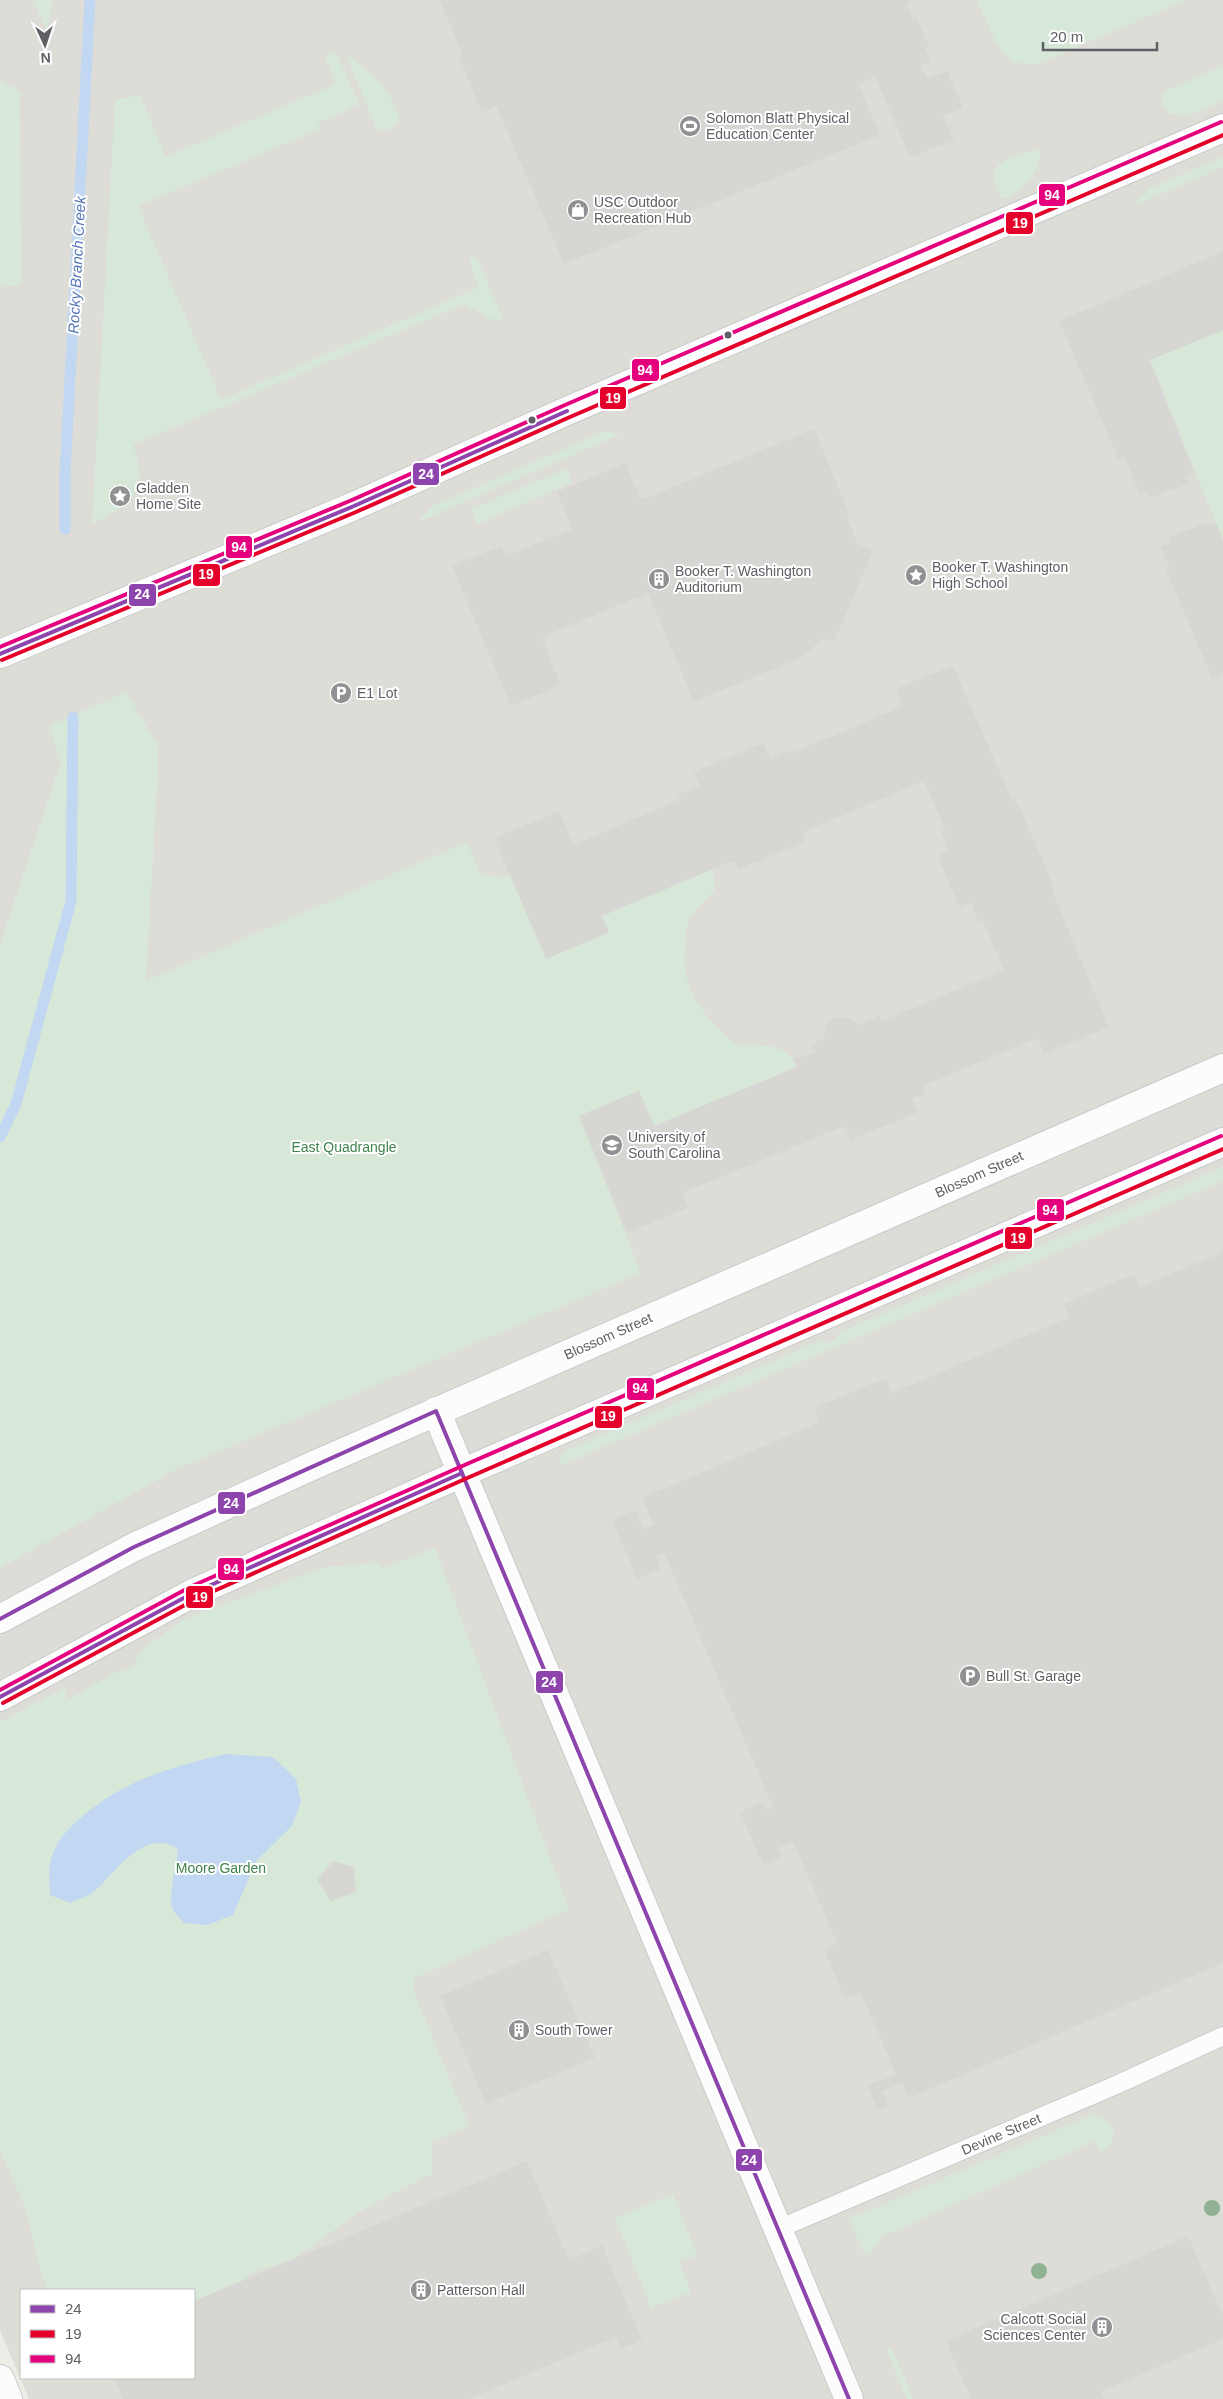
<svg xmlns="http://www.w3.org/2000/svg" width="1223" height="2399" font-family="Arial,sans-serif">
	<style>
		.education { fill: #dddcd7; fill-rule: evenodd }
		.green { fill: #d8e8d8 }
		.water { fill: #c2d7f2 }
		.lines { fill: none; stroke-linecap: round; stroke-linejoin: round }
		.stream { stroke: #c2d7f2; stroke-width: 11 }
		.building { fill: #d7d6d3 }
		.service-casing { stroke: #c9c9c9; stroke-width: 20 }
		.minor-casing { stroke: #c9c9c9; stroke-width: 30 }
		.tertiary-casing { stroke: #c9c9c9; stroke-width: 30 }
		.secondary-casing { stroke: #c8c9c9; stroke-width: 30 }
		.service { stroke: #fcfcfc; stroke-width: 18 }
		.minor { stroke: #fcfcfc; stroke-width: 28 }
		.tertiary { stroke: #fcfcfc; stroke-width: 28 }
		.secondary { stroke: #fcfcfc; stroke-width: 28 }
		.bus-1-casing { stroke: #fff; stroke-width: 8 }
		.bus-2-casing { stroke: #fff; stroke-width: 8 }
		.bus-3-casing { stroke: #fff; stroke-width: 8 }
		.bus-1 { stroke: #8e44ad; stroke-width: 4 }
		.bus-2 { stroke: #e4002b; stroke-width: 4 }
		.bus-3 { stroke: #e5007d; stroke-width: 4 }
		.tree { fill: #8eb292 }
		.bus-dot { fill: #5e6065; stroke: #fff; stroke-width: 2 }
		.labels { text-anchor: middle; stroke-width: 4; stroke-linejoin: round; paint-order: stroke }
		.poi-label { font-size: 14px; fill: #5e6065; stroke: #fff; text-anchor: start }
		.park-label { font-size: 14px; fill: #40824c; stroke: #fff }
		.street-label { font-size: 14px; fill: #5e6065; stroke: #fff }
		.water-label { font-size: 15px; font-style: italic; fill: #5476b7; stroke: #fff }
		.line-badge { stroke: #fff; stroke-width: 2 }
		.badge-label { font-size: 14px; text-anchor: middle; font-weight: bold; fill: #fff }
	</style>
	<rect width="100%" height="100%" fill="#edede8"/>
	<path class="education" d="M0,0H1223V2399H29L0,2330ZM21,2290H194V2378H21Z"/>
	<g class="green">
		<path d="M33,0H53L47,30Z"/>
		<path d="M977,0H1186L1035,65L1012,62L996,43Z"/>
		<path d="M332,51L336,52L359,104L318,123L320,129L138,206L221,400L479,287L470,263L472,257L477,259L503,318L501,321H495L464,304L133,445C150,495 134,501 92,524L115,100L140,95L166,157L336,84L325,57Z"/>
		<path d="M350,57C378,78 386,85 400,118C397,127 388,132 379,130L375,125L347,58Z"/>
		<path d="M1223,66V101L1186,117L1169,113L1164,107L1161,96L1163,92Z"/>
		<path d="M0,81L20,91L21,286L0,285Z"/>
		<path d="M1036,149L1041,155C1034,180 1026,186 1005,199L1001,198C982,160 1006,161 1036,149Z"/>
		<path d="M1223,157V167L1133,206L1148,189Z"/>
		<path d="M1223,330V540L1150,360Z"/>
		<path d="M605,431L621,434L418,522L433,506Z"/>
		<path d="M566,469L572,483L477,524L471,509Z"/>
		<path d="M126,692L159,748L146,981L467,842L481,875L511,877L546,959L609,933L602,916L712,869L715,889C708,898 691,913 688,923C685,929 686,939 685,946C680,993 705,1016 737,1045C760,1046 786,1041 797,1067L654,1126L639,1091L579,1116L641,1273L177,1469L0,1568V945L61,762L49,726Z"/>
		<path d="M1223,1167V1181L561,1465L560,1455L567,1450L824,1339L826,1344L832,1342L840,1332Z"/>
		<path d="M435,1548L569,1909L415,1978L414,1992L469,2126L432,2142V2174L365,2208L295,2258L248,2275L249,2278L194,2301V2290H48L39,2266L26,2210L0,2150V1722L65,1688L68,1700L110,1675L135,1666L139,1652L184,1619L326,1567L376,1563L383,1568Z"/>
		<path d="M1092,2115C1115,2117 1122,2142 1100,2152L1095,2141L881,2237L870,2254L865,2256L849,2219Z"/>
		<path d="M673,2194L697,2255L679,2262L691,2292L651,2308L615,2218Z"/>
		<path d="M892,2348L913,2399H907L886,2350Z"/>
	</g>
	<path class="water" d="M226,1754L273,1757L296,1779L301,1802L292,1826L257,1860L233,1915L207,1925L184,1923C181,1919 175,1914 173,1910C167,1896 177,1865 178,1849C143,1826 115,1875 92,1893C86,1897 77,1900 70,1903L50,1895C50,1885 48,1874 50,1864C54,1843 68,1828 84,1815C125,1780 174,1766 226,1754Z"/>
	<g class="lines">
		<g class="stream">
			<path d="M65,529V473L90,0"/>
			<path d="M0,1137L16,1104L71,901L73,717"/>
		</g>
	</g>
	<g class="building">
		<path d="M439,0H909L911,3L906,4L913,19L917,17L929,47L925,48L931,61L920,65L927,79L947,71L963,108L943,116L954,141L910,157L875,77L858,84L880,135L564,264L496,106L482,113L459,57L463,55Z"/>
		<path d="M1223,251V330L1150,360L1194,472L1186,476L1189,483L1151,498L1148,492L1140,495L1125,458L1119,460L1059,321Z"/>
		<path d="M814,429L850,515L846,516L858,544L873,551L834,642L823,638L803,657L694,702L648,593L542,637L561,685L511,706L452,566L501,546L506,556L572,529L557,492L625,463L641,500Z"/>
		<path d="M1207,522L1208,526L1216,523L1223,540V673L1212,678L1166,570L1170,568L1161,547L1170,543L1168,538Z"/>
		<path d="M953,665L1013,802L1017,801L1037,847L1055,890L1052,891L1109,1027L1044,1054L1038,1038L922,1086L925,1093L912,1099L918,1112L851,1140L845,1126L682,1193L688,1208L627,1233L579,1116L639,1091L654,1126L797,1067L794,1060L815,1052L812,1044L824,1038L825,1028L832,1019L843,1017L852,1019L859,1025L880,1016L882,1021L1004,970L983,922L979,923L971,903L960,908L937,855L949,850L941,831L945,829L924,781L803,832L806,841L739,869L734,860L602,916L609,932L546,959L494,838L559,811L574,845L680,799L678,795L700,786L694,772L763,743L770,759L791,750L792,753L903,706L896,689Z"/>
		<path d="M1223,1252V1963L909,2098L902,2083L882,2091L888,2106L878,2110L867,2085L896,2074L861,1993L845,1999L824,1949L837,1943L793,1841L778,1848L782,1857L763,1865L740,1812L762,1802L765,1810L773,1807L664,1552L656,1556L661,1569L637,1579L612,1520L635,1510L643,1529L654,1525L642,1498L820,1422L814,1408L886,1378L892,1393L1069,1317L1063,1304L1134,1274L1140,1287Z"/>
		<path d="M333,1861L354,1867L356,1892L331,1901L317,1880Z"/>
		<path d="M548,1950L595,2058L486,2104L440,1996Z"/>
		<path d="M527,2161L569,2260L602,2245L642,2340L621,2349L616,2337L469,2399H123L114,2378H194V2301Z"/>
		<path d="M1188,2236L1223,2315V2339L1101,2392L1105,2399H971L946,2341Z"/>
	</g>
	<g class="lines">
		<g class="service-casing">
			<path id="service" d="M778,2229L1116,2085L1223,2036"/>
		</g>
		<g class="minor-casing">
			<g id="minor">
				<path d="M0,654L354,506L567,411L1223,128"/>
				<path d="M436,1411L849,2399"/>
			</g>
		</g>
		<g class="tertiary-casing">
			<path id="tertiary" d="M0,2379L8,2399"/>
		</g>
		<g class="secondary-casing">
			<g id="secondary">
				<path d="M0,1619L134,1547L312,1466L1223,1068"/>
				<path d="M0,1697L193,1593L462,1473L1223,1142"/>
			</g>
		</g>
		<use href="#service" class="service"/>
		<use href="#minor" class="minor"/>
		<use href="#tertiary" class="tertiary"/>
		<use href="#secondary" class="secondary"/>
		<g class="bus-1-casing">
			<g id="bus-1">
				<path d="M0,654L354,506L567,411"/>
				<path d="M0,1619L134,1547L436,1411L849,2399"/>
				<path d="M0,1697L193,1593L462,1473"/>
			</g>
		</g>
		<g class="bus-2-casing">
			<g id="bus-2">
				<path d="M2,660L356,512L570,417L1223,135"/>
				<path d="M3,1703L196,1599L465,1479L1223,1149"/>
			</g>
		</g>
		<g class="bus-3-casing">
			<g id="bus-3">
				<path d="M0,647L352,500L565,405L1221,122"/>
				<path d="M0,1690L190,1587L460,1467L1221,1136"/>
			</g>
		</g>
		<use href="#bus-1" class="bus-1"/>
		<use href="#bus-2" class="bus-2"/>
		<use href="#bus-3" class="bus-3"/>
	</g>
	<g class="tree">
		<circle cx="1212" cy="2208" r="8"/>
		<circle cx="1039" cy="2271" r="8"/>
	</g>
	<defs>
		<g id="stadium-disc" transform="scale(1.125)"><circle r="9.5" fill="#909193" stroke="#fff"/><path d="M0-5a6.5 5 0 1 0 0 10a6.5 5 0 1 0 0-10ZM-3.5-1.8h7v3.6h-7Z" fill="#fff"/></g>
		<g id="shop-disc" transform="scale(1.125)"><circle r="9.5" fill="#909193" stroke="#fff"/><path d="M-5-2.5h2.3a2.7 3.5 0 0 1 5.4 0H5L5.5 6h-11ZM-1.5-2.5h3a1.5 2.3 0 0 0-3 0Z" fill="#fff"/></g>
		<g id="sight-disc" transform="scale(1.125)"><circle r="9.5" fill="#909193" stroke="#fff"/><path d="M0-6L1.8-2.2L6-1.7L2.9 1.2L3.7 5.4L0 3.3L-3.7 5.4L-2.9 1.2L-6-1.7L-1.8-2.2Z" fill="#fff"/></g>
		<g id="building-disc" transform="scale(1.125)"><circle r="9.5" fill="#909193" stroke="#fff"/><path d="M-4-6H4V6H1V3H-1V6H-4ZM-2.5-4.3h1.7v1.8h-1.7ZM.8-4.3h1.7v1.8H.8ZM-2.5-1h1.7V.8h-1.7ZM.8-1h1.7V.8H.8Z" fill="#fff"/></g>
		<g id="parking-disc" transform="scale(1.125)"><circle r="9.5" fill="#909193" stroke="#fff"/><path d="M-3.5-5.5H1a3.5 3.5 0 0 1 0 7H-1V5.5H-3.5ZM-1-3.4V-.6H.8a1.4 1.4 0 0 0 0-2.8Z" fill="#fff"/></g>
		<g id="university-disc" transform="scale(1.125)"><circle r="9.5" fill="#909193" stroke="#fff"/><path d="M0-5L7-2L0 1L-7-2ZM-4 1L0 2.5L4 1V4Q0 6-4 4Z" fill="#fff"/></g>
	</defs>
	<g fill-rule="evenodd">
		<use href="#stadium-disc" x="690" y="126"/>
		<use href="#shop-disc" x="578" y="210"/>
		<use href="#sight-disc" x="120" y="496"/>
		<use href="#sight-disc" x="916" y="575"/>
		<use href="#building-disc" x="659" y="579"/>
		<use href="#parking-disc" x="341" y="693"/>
		<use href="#university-disc" x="612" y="1145"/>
		<use href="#parking-disc" x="970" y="1676"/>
		<use href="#building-disc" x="519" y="2030"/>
		<use href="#building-disc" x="421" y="2290"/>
		<use href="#building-disc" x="1102" y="2327"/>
	</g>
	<g class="bus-dot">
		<circle cx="728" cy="335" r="4.5"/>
		<circle cx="532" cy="420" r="4.5"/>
	</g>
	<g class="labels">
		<g class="poi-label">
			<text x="706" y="123">Solomon Blatt Physical<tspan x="706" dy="16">Education Center</tspan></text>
			<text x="594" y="207">USC Outdoor<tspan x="594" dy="16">Recreation Hub</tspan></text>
			<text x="136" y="493">Gladden<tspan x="136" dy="16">Home Site</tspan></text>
			<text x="932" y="572">Booker T. Washington<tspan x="932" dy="16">High School</tspan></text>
			<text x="675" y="576">Booker T. Washington<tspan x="675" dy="16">Auditorium</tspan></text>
			<text x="357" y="698">E1 Lot</text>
			<text x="628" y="1142">University of<tspan x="628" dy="16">South Carolina</tspan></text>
			<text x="986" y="1681">Bull St. Garage</text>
			<text x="535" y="2035">South Tower</text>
			<text x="437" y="2295">Patterson Hall</text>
			<text x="1086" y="2324" text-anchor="end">Calcott Social<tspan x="1086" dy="16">Sciences Center</tspan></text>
		</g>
		<g class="park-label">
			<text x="344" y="1152">East Quadrangle</text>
			<text x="221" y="1873">Moore Garden</text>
		</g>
		<g class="street-label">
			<text transform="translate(979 1174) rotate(-24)" y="5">Blossom Street</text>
			<text transform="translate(608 1336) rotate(-24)" y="5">Blossom Street</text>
			<text transform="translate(1001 2134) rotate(-23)" y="5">Devine Street</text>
		</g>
		<g class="water-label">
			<text transform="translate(77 265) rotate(-87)" y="5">Rocky Branch Creek</text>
		</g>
	</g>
	<g class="line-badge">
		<rect x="1038" y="183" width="28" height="24" rx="5" fill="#e5007d"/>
		<rect x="1005" y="211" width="29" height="24" rx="5" fill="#e4002b"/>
		<rect x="631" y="358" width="29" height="24" rx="5" fill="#e5007d"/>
		<rect x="599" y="386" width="28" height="24" rx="5" fill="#e4002b"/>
		<rect x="412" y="462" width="28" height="24" rx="5" fill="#8e44ad"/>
		<rect x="225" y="535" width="28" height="24" rx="5" fill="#e5007d"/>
		<rect x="192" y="563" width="29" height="24" rx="5" fill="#e4002b"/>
		<rect x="128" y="583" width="29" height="24" rx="5" fill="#8e44ad"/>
		<rect x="1036" y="1198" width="29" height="24" rx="5" fill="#e5007d"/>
		<rect x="1004" y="1226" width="29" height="24" rx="5" fill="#e4002b"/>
		<rect x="626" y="1377" width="29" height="24" rx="5" fill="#e5007d"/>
		<rect x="594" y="1405" width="29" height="24" rx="5" fill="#e4002b"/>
		<rect x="217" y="1491" width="29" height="24" rx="5" fill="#8e44ad"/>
		<rect x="217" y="1557" width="28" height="24" rx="5" fill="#e5007d"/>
		<rect x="185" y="1585" width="29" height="24" rx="5" fill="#e4002b"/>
		<rect x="535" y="1670" width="29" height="24" rx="5" fill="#8e44ad"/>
		<rect x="735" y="2148" width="28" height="24" rx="5" fill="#8e44ad"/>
	</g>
	<g class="badge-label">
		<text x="1052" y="200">94</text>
		<text x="1020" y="228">19</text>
		<text x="645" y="375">94</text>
		<text x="613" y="403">19</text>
		<text x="426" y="479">24</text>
		<text x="239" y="552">94</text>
		<text x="206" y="579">19</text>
		<text x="142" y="599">24</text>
		<text x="1050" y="1215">94</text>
		<text x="1018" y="1243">19</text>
		<text x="640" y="1393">94</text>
		<text x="608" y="1421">19</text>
		<text x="231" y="1508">24</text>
		<text x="231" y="1574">94</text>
		<text x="200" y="1602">19</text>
		<text x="549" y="1687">24</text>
		<text x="749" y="2165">24</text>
	</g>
	<rect x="20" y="2289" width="175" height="90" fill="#ffffff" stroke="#bfbfc1"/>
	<rect x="30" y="2305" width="25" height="8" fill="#8e44ad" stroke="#bfbfc1"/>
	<text x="65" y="2314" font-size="15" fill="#5e6065">24</text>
	<rect x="30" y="2330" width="25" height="8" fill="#e4002b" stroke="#bfbfc1"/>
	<text x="65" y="2339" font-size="15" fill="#5e6065">19</text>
	<rect x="30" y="2355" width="25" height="8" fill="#e5007d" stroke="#bfbfc1"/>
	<text x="65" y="2364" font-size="15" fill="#5e6065">94</text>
	<g transform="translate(45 45) rotate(177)" stroke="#ffffff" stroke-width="4" paint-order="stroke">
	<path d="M0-4L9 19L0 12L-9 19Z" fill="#5e6065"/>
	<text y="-8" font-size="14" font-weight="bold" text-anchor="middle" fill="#5e6065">N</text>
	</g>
	<path d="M1043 42v8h114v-8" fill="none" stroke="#5e6065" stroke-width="2.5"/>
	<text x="1050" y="42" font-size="15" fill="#5e6065" stroke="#ffffff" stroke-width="4" paint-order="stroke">20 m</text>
</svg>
